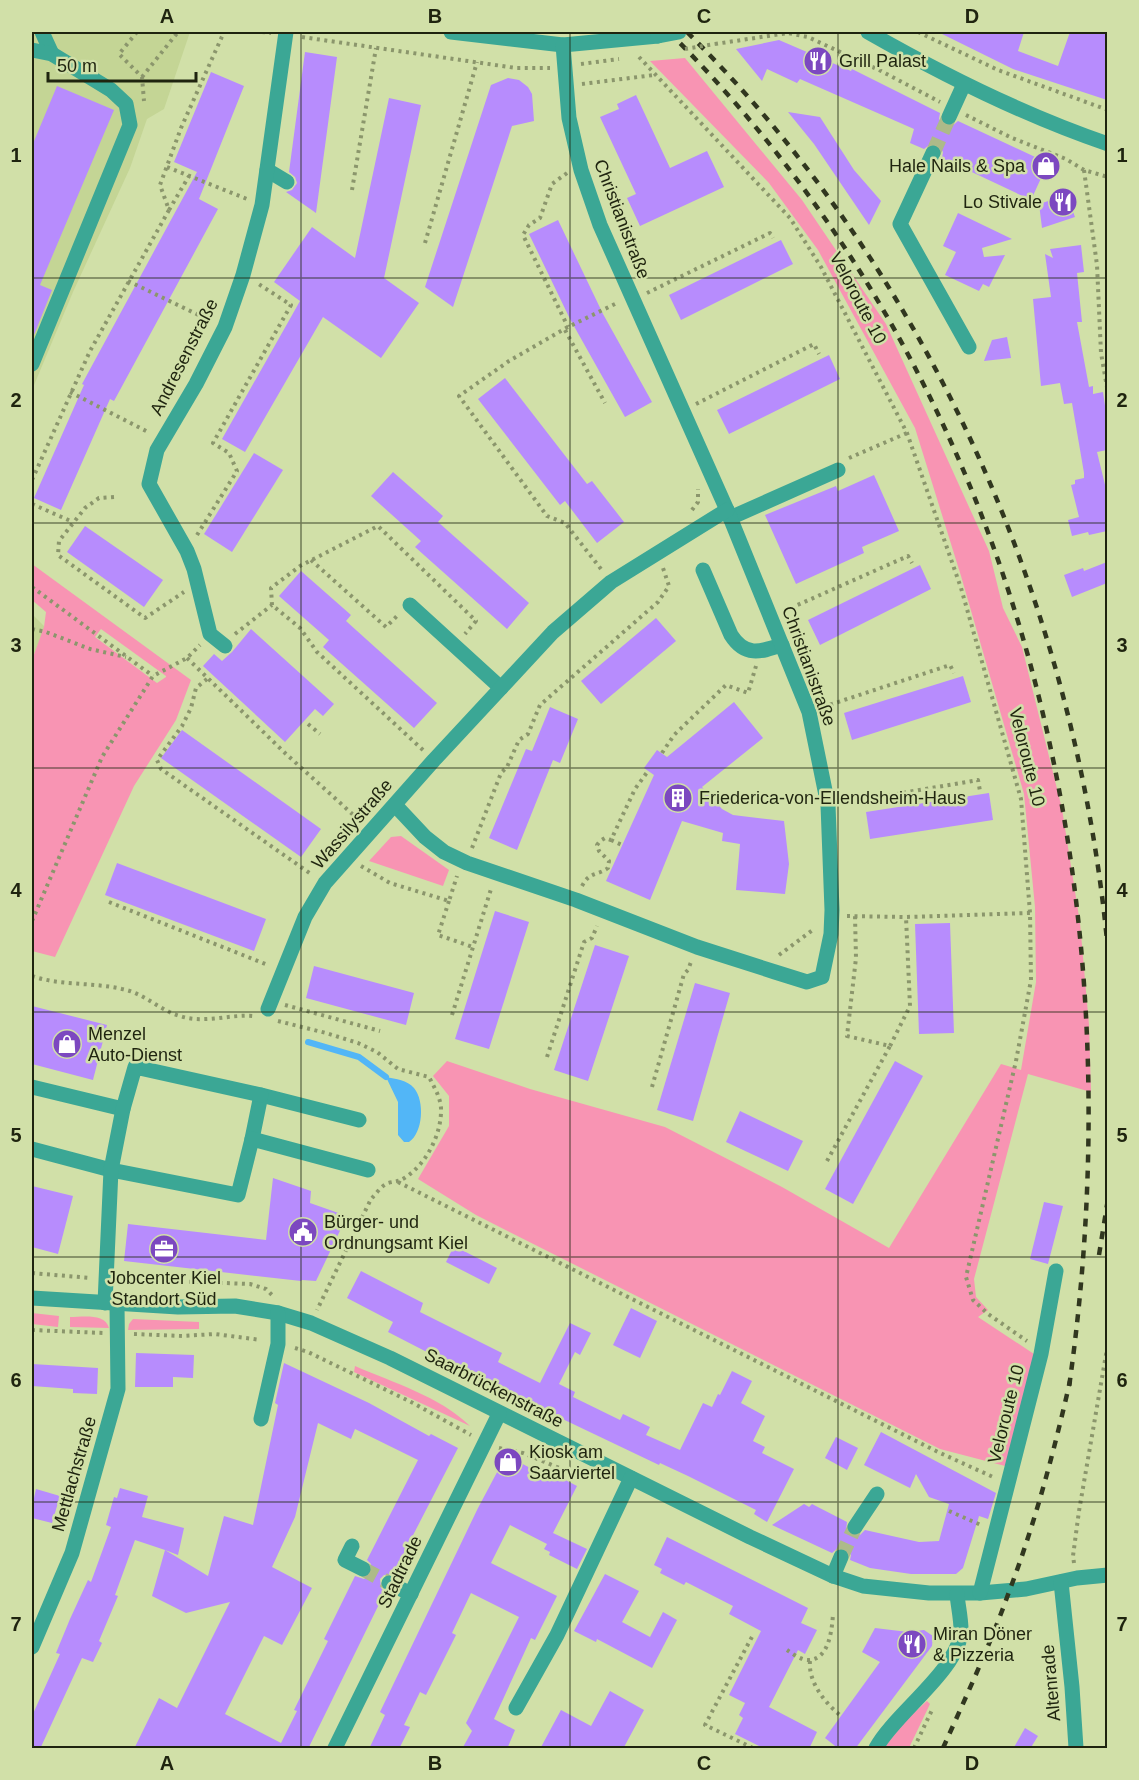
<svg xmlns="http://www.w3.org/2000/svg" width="1139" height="1780" font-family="Helvetica,sans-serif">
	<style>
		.built { fill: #c4d595 }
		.green { fill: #f894b3; fill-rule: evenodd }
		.water { fill: #52b6f7 }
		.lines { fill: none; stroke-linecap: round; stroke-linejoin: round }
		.stream { stroke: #52b6f7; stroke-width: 6 }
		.building { fill: #b78cfd; fill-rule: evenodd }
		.minor-tunnel { stroke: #adba89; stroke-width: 15; stroke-dasharray: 15 8; stroke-linecap: butt }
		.path { stroke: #8b966c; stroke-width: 4; stroke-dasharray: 3 4.5; stroke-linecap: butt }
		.minor { stroke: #3ba795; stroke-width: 15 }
		.rail { stroke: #31371f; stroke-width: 4.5; stroke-dasharray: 8 8; stroke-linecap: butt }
		.path-bridge { stroke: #8b966c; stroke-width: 4; stroke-dasharray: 3 4.5; stroke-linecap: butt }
		.minor-bridge { stroke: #3ba795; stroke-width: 15 }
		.grid { fill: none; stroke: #1f240f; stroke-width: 1.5; stroke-opacity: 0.55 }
		.labels { text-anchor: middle; stroke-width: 5; stroke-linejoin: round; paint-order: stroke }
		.poi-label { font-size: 18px; fill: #1f240f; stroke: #d1e0a8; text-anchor: start }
		.street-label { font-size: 18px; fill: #1f240f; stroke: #d1e0a8 }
		.neatline { fill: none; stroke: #1f240f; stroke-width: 2 }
		.grid-label { font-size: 20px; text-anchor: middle; font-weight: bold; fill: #1f240f }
	</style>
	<rect width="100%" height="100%" fill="#d1e0a8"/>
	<g class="built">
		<path d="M32,32H190L164,109L147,119L130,168L73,292L32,390Z"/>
		<path d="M32,614L45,627L32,660Z"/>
	</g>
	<g class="green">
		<path d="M685,58L802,200L886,324L989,551L1003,608L1022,647L1062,809L1080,923L1089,1025L1091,1092L1028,1074L974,1279L976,1297L988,1310L978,1317L1037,1356L1009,1467L940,1449L476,1215L418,1179L449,1126V1096L433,1076L447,1061L530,1089L665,1127L782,1187L889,1248L1001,1064L1021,1070L1036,982L1035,907L1024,794L961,576L915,428L818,250L769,183L650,61Z"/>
		<path d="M32,564L191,680L176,720L134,786L55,957L32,951V660L44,627L46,612L32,600ZM101,629L166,676V677L157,683L95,637Z"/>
		<path d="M401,836L449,870L443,886L369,861L391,837Z"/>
		<path d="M32,1313L59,1316L58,1327L32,1324Z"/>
		<path d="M70,1317C83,1317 105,1313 109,1328L70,1327Z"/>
		<path d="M133,1319L199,1322V1329L128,1330L129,1324Z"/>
		<path d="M355,1366C394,1383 439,1396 470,1426L354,1372Z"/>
		<path d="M927,1701L930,1704L909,1748H884L906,1720Z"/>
	</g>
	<path class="water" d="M386,1077C396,1079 407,1080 414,1088C425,1101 423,1133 409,1142H404L398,1135V1102Z"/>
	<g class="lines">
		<path class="stream" d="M308,1042L359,1057L386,1077"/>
	</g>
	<g class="building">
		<path d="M938,32H1024L1018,51L1058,66L1070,32H1107V100L1013,69Z"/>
		<path d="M779,40L851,71L852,69L940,113L939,119L944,126L951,127L958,121L1048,163L1031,200L942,158L943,152L938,144L932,143L924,149L910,143L914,129L800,79L797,83L767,69L762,81L736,49Z"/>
		<path d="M305,52L337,57L316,213L286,192L292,190L297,183L295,177L289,172Z"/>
		<path d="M211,72L244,86L199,199L218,209L114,401L110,399L61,510L34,498L84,385L82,384L197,172L174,162Z"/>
		<path d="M508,78L519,80L528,87L532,94L534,121L512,126L453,307L425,287L491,85Z"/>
		<path d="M57,86L114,110L40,285L52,290L32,340V146Z"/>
		<path d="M636,95L670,168L707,151L724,187L640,226L627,198L636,194L600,117L619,109L617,104Z"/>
		<path d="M389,98L421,105L384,278L419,303L381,358L323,317L245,452L222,439L300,301L274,282L312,227L355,258Z"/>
		<path d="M788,112L820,117L854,170L881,201L869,225L814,144Z"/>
		<path d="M1067,195L1075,217L1042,228L1039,204Z"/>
		<path d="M958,213L1012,239L982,248L984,257L1005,255L989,287L983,284L979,291L945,275L956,252L943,246Z"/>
		<path d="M558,220L603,314L652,402L625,417L570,319L529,234Z"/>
		<path d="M781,240L793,264L681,320L669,295Z"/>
		<path d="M1081,245L1084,272L1077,273L1082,322H1077L1089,387L1093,386V394L1103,392L1107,419V450L1097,452L1107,493V531L1089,535L1088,532L1072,536L1068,520L1079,517L1071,485L1075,484V480L1084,478V473L1072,403L1064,404L1060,383L1041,386L1033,299L1051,297L1045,254L1053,258L1050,249Z"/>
		<path d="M1007,337L1011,358L984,361L992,340Z"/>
		<path d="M829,355L840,379L729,434L717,410Z"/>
		<path d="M505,378L587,484L592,481L624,522L597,543L565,501L560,505L478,399Z"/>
		<path d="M254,453L283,470L232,552L204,534Z"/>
		<path d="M393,472L443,516L438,522L529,603L507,629L415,547L421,541L371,496Z"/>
		<path d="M874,475L899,531L862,547L864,553L796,584L765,515L836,486L838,491Z"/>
		<path d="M85,526L163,580L144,607L67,552Z"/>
		<path d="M1107,562V583L1072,597L1064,575L1083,568L1084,571Z"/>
		<path d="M920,565L931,589L820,645L808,620Z"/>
		<path d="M301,571L351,615L346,621L437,703L414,728L323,647L329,640L279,596Z"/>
		<path d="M656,618L676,641L601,704L581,681Z"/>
		<path d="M251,629L334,704L323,716L315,709L285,742L203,666L214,654L222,661L232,652Z"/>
		<path d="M963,676L971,702L852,740L844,713Z"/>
		<path d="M734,702L763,738L702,787L722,809L733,815L784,821L789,864L785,894L736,890L740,844L722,841L723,833L682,821L650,900L606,881L654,775L644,768L657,750L667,757Z"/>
		<path d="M550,707L578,719L560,763L553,760L517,850L489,838L526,749L532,751Z"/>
		<path d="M182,730L321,829L301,857L161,758Z"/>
		<path d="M989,793L993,820L870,839L866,812Z"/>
		<path d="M117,863L266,919L254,951L105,895Z"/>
		<path d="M495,911L529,922L489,1049L455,1039Z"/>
		<path d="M950,923L954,1033L919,1034L915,924Z"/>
		<path d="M595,945L629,956L588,1081L554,1070Z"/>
		<path d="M314,966L414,993L406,1025L306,998Z"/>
		<path d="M695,983L730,993L693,1121L657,1110Z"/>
		<path d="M32,1006L107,1025L93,1080L32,1064Z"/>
		<path d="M895,1061L923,1076L853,1204L825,1189Z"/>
		<path d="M740,1111L803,1141L788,1171L726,1142Z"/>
		<path d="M273,1178L311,1191L310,1203L347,1216L316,1281L302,1280L301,1281L124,1261L128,1224L266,1240Z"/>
		<path d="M32,1186L73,1196L58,1254L32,1247Z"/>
		<path d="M1044,1202L1063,1206L1048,1264L1030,1259Z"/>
		<path d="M454,1246L497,1268L489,1284L446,1262Z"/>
		<path d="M361,1271L423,1303L420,1312L502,1353L498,1362L540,1383L570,1323L591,1333L580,1355L575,1352L559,1384L575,1392L573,1397L620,1420L623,1414L650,1427L646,1435L680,1450L703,1403L712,1407L718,1394L720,1395L732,1371L752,1381L741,1403L765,1416L753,1441L765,1447L762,1453L794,1469L767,1522L754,1514L756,1510L688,1476L660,1463L659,1465L487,1383L388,1332L393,1322L347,1298Z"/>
		<path d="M631,1308L657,1321L640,1358L613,1345Z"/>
		<path d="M136,1353L194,1355L193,1378L173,1377V1387H135Z"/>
		<path d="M284,1363L369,1403L429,1436L431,1434L458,1448L393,1574L384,1575L380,1579L381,1588L385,1592L308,1749H134L159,1698L177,1708L230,1602L186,1613L152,1596L165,1550L135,1540L115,1595L118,1596L99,1641L102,1643L93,1662L82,1658L40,1749H32V1716L60,1654L56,1653L70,1619L88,1580L91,1582L111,1527L106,1525L114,1497L117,1498L120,1488L148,1496L142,1517L184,1528L178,1555L165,1550L208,1576L224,1516L253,1525L278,1405L275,1403ZM318,1423L351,1439L355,1429L418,1460L367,1560L371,1564L372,1573L364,1579L355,1576L324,1639L328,1641L294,1710L297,1711L281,1743L225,1714L264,1636L282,1645L312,1588L272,1567L295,1517Z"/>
		<path d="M32,1364L98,1368L97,1394L73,1393V1389L32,1386Z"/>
		<path d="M881,1432L996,1493L988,1519L979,1516L963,1568L956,1574H911L870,1568L850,1560L851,1555L845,1548L839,1547L832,1553L772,1525L804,1504L809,1507L812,1504L847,1522L846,1531L854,1537L860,1535L865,1530L919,1542L939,1541L949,1504L929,1497L916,1474L910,1488L864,1465Z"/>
		<path d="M836,1437L858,1448L847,1470L825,1458Z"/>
		<path d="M510,1457L541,1474L544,1469L577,1486L553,1533L587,1549L577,1569L549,1555L550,1552L544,1549L547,1544L510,1525L491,1563L557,1596L535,1640L531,1638L494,1719L515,1730L507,1749H462L472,1731L466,1723L519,1617L471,1593L452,1633L456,1635L426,1695L420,1692L404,1725L410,1727L399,1749H369L385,1715L380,1712L478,1508L503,1461Z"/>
		<path d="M36,1489L60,1496L52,1523L32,1518V1507Z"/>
		<path d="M667,1537L808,1608L801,1623L817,1630L805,1654L798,1650L769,1707L817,1732L809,1749H765L735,1734L743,1718L739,1715L745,1703L729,1695L761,1631L729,1614L733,1606L686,1582L684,1585L660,1573L662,1569L654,1565Z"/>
		<path d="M605,1574L639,1591L622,1622L650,1637L663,1612L677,1620L652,1668L597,1639L596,1642L574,1631Z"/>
		<path d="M875,1628L908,1632L924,1630L933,1636L932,1646L855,1749H839L825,1738L880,1662L862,1652Z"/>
		<path d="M610,1691L644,1710L623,1749H540L561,1710L591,1726Z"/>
		<path d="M1025,1728L1038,1736L1030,1749H1013Z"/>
	</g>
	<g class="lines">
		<g class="minor-tunnel">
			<path d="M933,153L949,117"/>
			<path d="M841,1557L855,1527"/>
			<path d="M363,1569L389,1583"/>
		</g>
		<g class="path">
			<path d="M137,32L119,54L142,77L144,101"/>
			<path d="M262,32L271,33"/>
			<path d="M918,32L998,70L1108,110"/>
			<path d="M302,37L516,68H550"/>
			<path d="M715,44L788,33L808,37L881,71L940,102"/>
			<path d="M639,57L790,218L821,267L907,433L961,588L1021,799L1030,913L1031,980L1016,1061L966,1277L973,1300L988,1314L1027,1341"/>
			<path d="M581,64L619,59"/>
			<path d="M142,77L178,32"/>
			<path d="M582,84L654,75"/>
			<path d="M966,115L1012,138L1066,159L1084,170L1108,177"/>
			<path d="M167,167L247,199"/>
			<path d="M1084,170L1097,265L1101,353L1108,393"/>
			<path d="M567,173L552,184L540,218L529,225L523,235L568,327"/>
			<path d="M352,190L376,48"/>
			<path d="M169,210L189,176"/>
			<path d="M425,243L477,62"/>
			<path d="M128,281L211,321"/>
			<path d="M647,293L770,233L773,238"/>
			<path d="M565,330L605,403"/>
			<path d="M70,392L150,433"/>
			<path d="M696,404L814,344L819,354"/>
			<path d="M849,458L907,433"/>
			<path d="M32,480L90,351L169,210L160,185L181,128L224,32"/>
			<path d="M114,497L99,498L85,508L59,541L58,555L145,618L184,592"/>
			<path d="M32,504L73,522"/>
			<path d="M692,510L698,502V489"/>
			<path d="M197,535L237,471L229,453L213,443L291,305L257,283"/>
			<path d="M311,560L386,627L398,615"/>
			<path d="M601,569L565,523L547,516L459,396L509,361L568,327L619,302"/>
			<path d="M32,587L153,676"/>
			<path d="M784,611L908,556L912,563"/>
			<path d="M32,629L46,632L90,649L126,657"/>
			<path d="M235,634L272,605"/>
			<path d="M187,658L286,754L359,820"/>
			<path d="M207,679L196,688L191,708L182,726L157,760L161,769L311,874"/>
			<path d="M823,707L950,665L954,673"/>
			<path d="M308,724L320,734"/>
			<path d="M423,750L317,652L300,628L272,605L271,588L300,566L378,526L476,621L465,634"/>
			<path d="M662,753L674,735L726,685L748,693L756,666"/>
			<path d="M844,803L978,780L980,791"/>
			<path d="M611,840L622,845"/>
			<path d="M472,848L501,773L507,767L519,740L528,734L540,705L658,602L669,586L663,568"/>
			<path d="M361,866L390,883L449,901L457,876"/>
			<path d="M582,886C590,871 597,876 608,868L609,861L599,851L597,845L600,841L605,838L611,840L635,789L648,771"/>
			<path d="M449,901L438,935L473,947"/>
			<path d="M109,902L268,965"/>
			<path d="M847,916L906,917L1030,913"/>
			<path d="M32,921L102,757L153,676L187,658L200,645"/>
			<path d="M779,955L814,929"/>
			<path d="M32,976C61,986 92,982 122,989C144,993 159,1010 180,1016C204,1024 230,1014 253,1016"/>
			<path d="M285,1005L380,1031"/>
			<path d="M452,1015L491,889"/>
			<path d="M278,1021L326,1033L358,1043L377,1052L398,1069L429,1077C434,1087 440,1096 441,1108C442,1133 427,1163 406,1177C399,1182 395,1181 388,1183C381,1186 376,1194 371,1199L317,1310"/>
			<path d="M890,1046L910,1006L906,917"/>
			<path d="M547,1057L584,942L592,938L597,926"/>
			<path d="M652,1087L684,974L688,970L691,962"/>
			<path d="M827,1161L890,1046L847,1036L856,958L855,916"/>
			<path d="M398,1182L938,1452L993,1477"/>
			<path d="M32,1273L91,1278"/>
			<path d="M122,1279L250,1284L266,1289L273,1296"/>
			<path d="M32,1330L103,1333"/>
			<path d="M134,1334L182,1336L215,1334L261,1340"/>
			<path d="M295,1348L308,1352L413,1403L471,1435"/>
			<path d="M499,1448L523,1453L569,1472L580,1471"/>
			<path d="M949,1511L981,1525"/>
			<path d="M1074,1563L1073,1556L1079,1511L1108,1343"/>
			<path d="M787,1650C793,1654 801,1660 808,1660C829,1660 832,1630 833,1614"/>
			<path d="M810,1661C808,1682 825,1703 841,1716"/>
			<path d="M753,1748L705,1725L754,1633"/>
			<path d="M914,1748L932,1710"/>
		</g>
		<g class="minor">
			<path d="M42,32L52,54"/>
			<path d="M451,32L563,45L658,36"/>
			<path d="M868,32C945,76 1023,115 1108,144"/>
			<path d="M32,50L52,54L111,90L126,104L130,125L32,364"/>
			<path d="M949,117L964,84"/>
			<path d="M933,153L900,224L969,347"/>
			<path d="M267,170L287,182"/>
			<path d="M730,518L838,470"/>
			<path d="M703,570L731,635C745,657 760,652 782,645"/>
			<path d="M410,605L501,688"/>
			<path d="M225,646L210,634L194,569L187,551L149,484L157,450L196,384L225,327L243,275L262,205L286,32"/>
			<path d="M395,805L425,837L444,852L467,863L576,900L697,947L775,972L807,982L822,977L831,934L832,910L828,805L809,712L727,510L600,225L581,170L569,118L563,45"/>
			<path d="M268,1009L305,917L325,883L434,760L553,632L611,582L727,510"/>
			<path d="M32,1087L123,1109"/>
			<path d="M252,1139L261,1095L359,1120"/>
			<path d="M32,1149L111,1170L238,1195L252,1139L368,1170"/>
			<path d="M32,1298L178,1307L235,1306L278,1313L311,1323L390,1358L750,1537L833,1576L863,1586L929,1593H980L1026,1589L1077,1578L1108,1575"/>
			<path d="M105,1303L111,1170L123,1109L135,1067L261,1095"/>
			<path d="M261,1419L278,1344V1313"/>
			<path d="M855,1527L877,1494"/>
			<path d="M352,1546L345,1560L363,1569"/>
			<path d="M833,1576L841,1557"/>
			<path d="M1061,1582L1072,1687L1076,1748"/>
			<path d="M389,1583L411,1594"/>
			<path d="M980,1593L1041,1354L1056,1271"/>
			<path d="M32,1647L72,1553L118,1389L117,1304"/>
			<path d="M516,1708L557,1635L631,1478"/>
			<path d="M335,1748L499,1414"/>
			<path d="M876,1748C895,1713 960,1669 961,1630C961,1618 958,1606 957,1594"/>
		</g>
		<g class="rail">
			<path d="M669,32C1025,387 1139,896 1069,1387"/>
			<path d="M687,32C931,274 1077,610 1108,951"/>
			<path d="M1099,1255L1108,1199"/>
			<path d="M943,1748C966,1697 990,1645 1009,1592C1035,1523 1054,1452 1070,1381"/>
		</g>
		<path class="path-bridge" d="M685,49L715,44"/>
		<path class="minor-bridge" d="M658,36L679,32"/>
	</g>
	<path class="grid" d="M301,32V1748M570,32V1748M838,32V1748M32,278H1108M32,523H1108M32,768H1108M32,1012H1108M32,1257H1108M32,1502H1108"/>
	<defs>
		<g id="restaurant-disc" transform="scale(1.5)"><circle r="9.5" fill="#7c48c0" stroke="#d1e0a8"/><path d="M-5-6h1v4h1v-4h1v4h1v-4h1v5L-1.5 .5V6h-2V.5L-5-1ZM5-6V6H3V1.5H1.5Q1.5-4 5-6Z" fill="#fff"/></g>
		<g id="shop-disc" transform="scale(1.5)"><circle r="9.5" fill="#7c48c0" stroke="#d1e0a8"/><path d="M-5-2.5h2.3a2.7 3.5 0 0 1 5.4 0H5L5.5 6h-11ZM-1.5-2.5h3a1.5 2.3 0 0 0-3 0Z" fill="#fff"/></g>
		<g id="building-disc" transform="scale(1.5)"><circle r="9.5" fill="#7c48c0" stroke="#d1e0a8"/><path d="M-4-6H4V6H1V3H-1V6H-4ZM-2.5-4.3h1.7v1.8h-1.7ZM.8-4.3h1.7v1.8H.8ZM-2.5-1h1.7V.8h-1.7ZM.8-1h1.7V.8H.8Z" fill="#fff"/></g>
		<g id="civic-disc" transform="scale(1.5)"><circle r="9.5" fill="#7c48c0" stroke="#d1e0a8"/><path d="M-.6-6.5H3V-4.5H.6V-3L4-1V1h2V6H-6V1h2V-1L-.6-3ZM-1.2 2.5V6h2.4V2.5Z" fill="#fff"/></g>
		<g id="office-disc" transform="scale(1.5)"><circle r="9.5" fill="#7c48c0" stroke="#d1e0a8"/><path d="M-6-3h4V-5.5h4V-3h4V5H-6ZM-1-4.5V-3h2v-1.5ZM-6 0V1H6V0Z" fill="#fff"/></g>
	</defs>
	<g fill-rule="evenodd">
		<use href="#restaurant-disc" x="818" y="61"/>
		<use href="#shop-disc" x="1046" y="166"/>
		<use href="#restaurant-disc" x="1063" y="202"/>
		<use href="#building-disc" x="678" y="798"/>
		<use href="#shop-disc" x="67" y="1044"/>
		<use href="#civic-disc" x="303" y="1232"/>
		<use href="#office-disc" x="164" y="1249"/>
		<use href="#shop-disc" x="508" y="1462"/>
		<use href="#restaurant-disc" x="912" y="1644"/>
	</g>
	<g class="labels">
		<g class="poi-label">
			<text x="839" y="67">Grill Palast</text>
			<text x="1025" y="172" text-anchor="end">Hale Nails &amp; Spa</text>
			<text x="1042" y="208" text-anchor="end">Lo Stivale</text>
			<text x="699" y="804">Friederica-von-Ellendsheim-Haus</text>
			<text x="88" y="1040">Menzel<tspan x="88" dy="21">Auto-Dienst</tspan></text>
			<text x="324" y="1228">Bürger- und<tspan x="324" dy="21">Ordnungsamt Kiel</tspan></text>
			<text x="164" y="1284" text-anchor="middle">Jobcenter Kiel<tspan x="164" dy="21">Standort Süd</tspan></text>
			<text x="529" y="1458">Kiosk am<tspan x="529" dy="21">Saarviertel</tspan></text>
			<text x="933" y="1640">Miran Döner<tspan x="933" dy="21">&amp; Pizzeria</tspan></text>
		</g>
		<g class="street-label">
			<text transform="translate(622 219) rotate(69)" y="6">Christianistraße</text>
			<text transform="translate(858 298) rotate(62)" y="6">Veloroute 10</text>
			<text transform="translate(184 357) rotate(-63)" y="6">Andresenstraße</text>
			<text transform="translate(809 666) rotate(70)" y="6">Christianistraße</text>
			<text transform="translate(1027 757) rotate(76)" y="6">Veloroute 10</text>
			<text transform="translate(352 824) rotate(-49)" y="6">Wassilystraße</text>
			<text transform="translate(494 1388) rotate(27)" y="6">Saarbrückenstraße</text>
			<text transform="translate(1006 1414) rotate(-76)" y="6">Veloroute 10</text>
			<text transform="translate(74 1474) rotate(-74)" y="6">Mettlachstraße</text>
			<text transform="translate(400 1572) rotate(-64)" y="6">Stadtrade</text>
			<text transform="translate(1051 1683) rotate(-95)" y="6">Altenrade</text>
		</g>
	</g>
	<rect width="1139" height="1780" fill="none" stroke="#d1e0a8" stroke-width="66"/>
	<path d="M48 72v9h148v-9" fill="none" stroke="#1f240f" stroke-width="3"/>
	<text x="57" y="72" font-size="18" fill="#1f240f" stroke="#d1e0a8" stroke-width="4.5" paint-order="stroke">50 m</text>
	<rect x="33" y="33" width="1073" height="1714" class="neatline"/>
	<g class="grid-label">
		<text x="167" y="23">A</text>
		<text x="435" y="23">B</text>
		<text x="704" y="23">C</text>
		<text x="972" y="23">D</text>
		<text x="16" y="162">1</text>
		<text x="1122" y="162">1</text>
		<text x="16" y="407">2</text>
		<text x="1122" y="407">2</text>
		<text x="16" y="652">3</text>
		<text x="1122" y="652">3</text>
		<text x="16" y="897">4</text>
		<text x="1122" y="897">4</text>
		<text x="16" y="1142">5</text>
		<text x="1122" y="1142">5</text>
		<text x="16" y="1387">6</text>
		<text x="1122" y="1387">6</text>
		<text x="16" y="1631">7</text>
		<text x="1122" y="1631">7</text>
		<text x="167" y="1770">A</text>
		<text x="435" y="1770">B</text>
		<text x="704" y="1770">C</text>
		<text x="972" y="1770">D</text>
	</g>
</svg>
